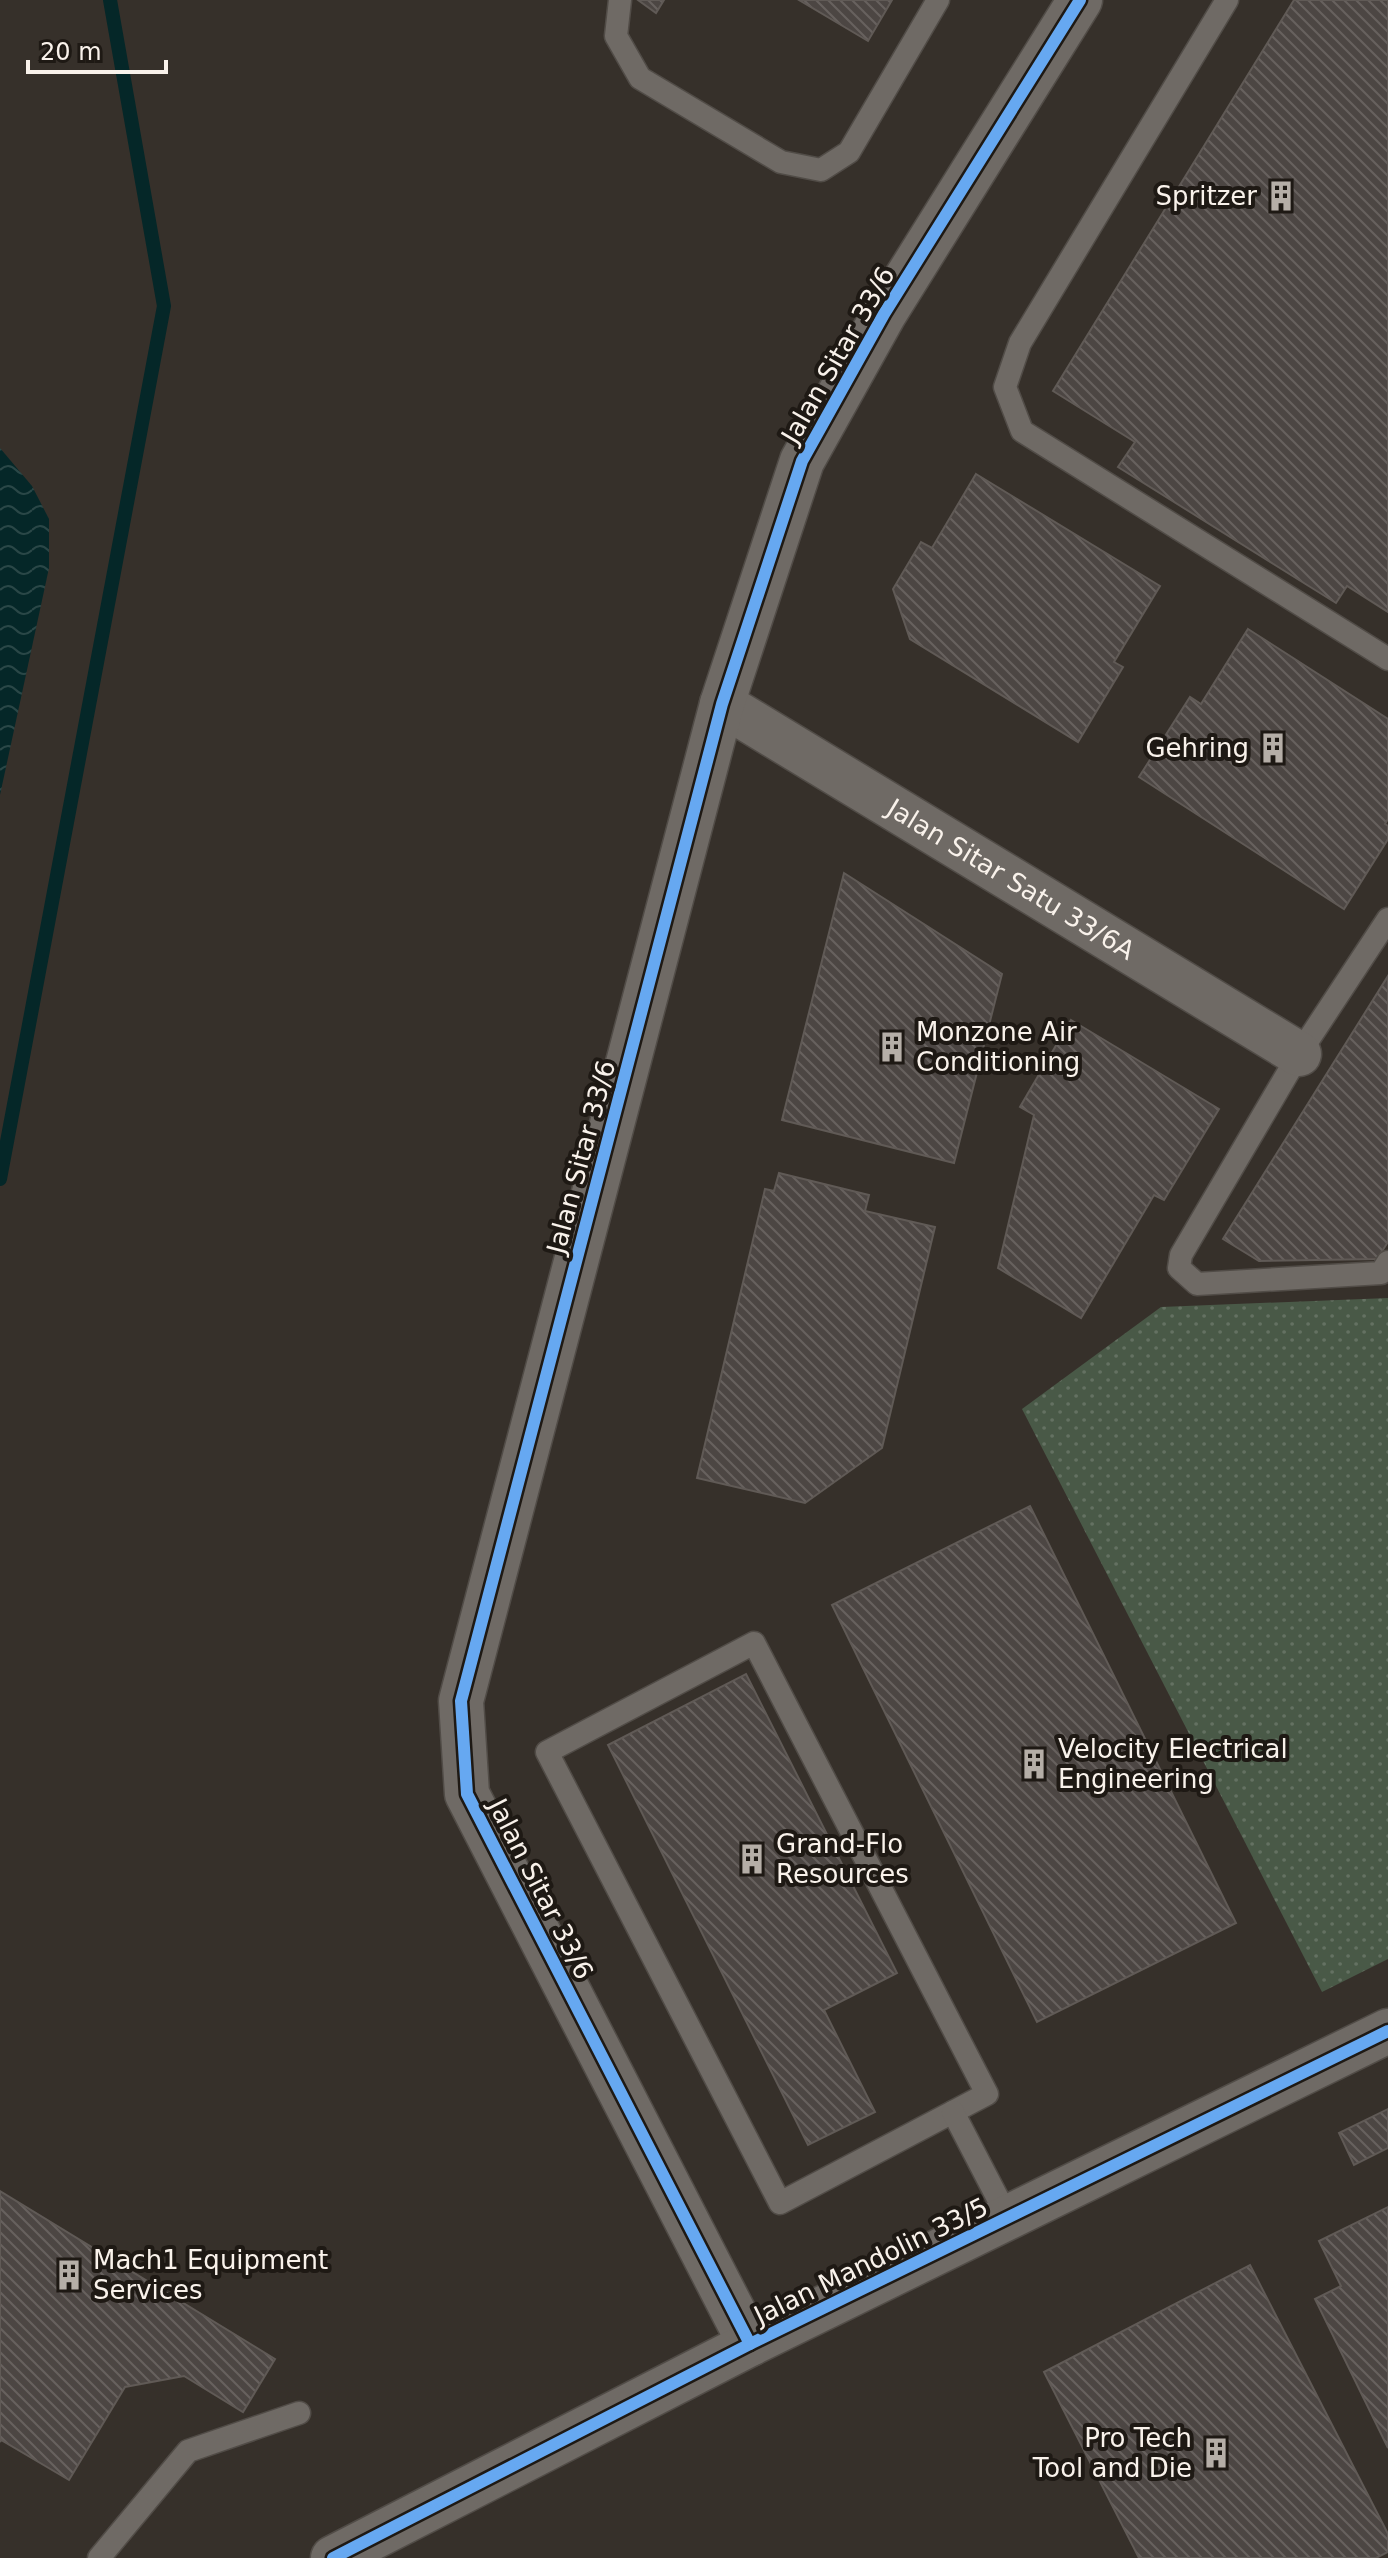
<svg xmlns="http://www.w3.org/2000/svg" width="1388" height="2558" font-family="'DejaVu Sans',sans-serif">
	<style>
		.grass { fill: url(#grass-dots) }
		.water { fill: url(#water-waves) }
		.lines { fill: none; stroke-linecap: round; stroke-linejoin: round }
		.stream { stroke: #052728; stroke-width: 14 }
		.building { fill: url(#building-back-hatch); stroke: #605a56; stroke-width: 2 }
		.lane-casing { stroke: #514c47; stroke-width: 25 }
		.street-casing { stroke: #514c47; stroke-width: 47 }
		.lane { stroke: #6f6a65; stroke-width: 22 }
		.street { stroke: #6f6a65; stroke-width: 44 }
		.cycleway-casing { stroke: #1e1914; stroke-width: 17 }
		.cycleway { stroke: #66a8f1; stroke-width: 12 }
		.labels { text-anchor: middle; stroke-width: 8; stroke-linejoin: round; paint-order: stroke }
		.poi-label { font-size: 26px; fill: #f9f2eb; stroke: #1e1914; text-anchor: start }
		.street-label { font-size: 26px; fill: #f9f2eb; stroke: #1e1914 }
	</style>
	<defs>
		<pattern id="grass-dots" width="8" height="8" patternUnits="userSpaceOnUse" patternTransform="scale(2)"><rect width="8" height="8" fill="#495947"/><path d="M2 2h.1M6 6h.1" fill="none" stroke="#647162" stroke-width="1.8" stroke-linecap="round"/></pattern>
		<pattern id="water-waves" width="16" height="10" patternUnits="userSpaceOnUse" patternTransform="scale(2)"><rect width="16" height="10" fill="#052728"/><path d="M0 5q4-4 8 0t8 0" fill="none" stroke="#2a4747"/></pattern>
		<pattern id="building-back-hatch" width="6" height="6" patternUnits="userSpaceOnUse" patternTransform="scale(2)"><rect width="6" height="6" fill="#4c4643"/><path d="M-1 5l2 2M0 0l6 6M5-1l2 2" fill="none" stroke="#67615e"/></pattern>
	</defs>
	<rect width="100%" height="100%" fill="#36302a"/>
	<path class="grass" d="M1388,1298V1959L1322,1992L1022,1409L1161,1307Z"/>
	<path class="water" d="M0,448L32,486L49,519V568L0,795Z"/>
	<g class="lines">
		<path class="stream" d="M0,1179L164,306L110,0"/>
	</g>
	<g class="building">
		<path d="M638,0H664L656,13Z"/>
		<path d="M799,0H892L868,41Z"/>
		<path d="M1294,0H1388V612L1347,586L1336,603L1118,467L1135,442L1053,391Z"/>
		<path d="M976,474L1160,586L1114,662L1123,667L1078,742L910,639L893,589L921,542L932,548Z"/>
		<path d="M1248,629L1388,719V819L1385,824L1388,826V839L1344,909L1139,777L1190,697L1201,704Z"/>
		<path d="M844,873L1002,974L954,1163L782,1120Z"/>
		<path d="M1388,976V1242L1377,1259L1259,1261L1223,1239Z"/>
		<path d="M1071,1020L1219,1109L1164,1200L1154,1195L1081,1318L998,1268L1034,1115L1020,1107Z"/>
		<path d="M779,1173L869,1195L865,1211L935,1227L882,1448L805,1503L697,1478L765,1189L774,1191Z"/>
		<path d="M1030,1506L1236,1923L1037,2022L832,1605Z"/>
		<path d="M746,1674L897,1973L824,2010L875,2112L808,2145L608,1745Z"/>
		<path d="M1388,2109V2148L1354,2165L1339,2133Z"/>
		<path d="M0,2191L275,2359L243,2412L184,2376L125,2387L69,2480L1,2440L0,2442Z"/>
		<path d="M1388,2207V2448L1315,2299L1341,2286L1319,2241Z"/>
		<path d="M1250,2265L1388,2534V2552L1376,2558H1139L1044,2372Z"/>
	</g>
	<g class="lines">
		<g class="lane-casing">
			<g id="lane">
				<path d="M620,0L616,36L640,78L781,162L821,170L849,152L938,0"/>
				<path d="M1227,0L1020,343L1005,387L1022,431L1388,659"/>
				<path d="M1388,919L1299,1054L1181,1255L1179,1268L1197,1284L1381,1273L1388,1262"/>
				<path d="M754,1643L987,2094L780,2203L547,1752Z"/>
				<path d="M953,2112L1008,2218"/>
				<path d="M99,2558L188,2451L299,2413"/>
			</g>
		</g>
		<g class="street-casing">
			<g id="street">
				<path id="s1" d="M722,704L1299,1054"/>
				<path d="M750,2344L467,1794L461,1701L722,704L802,461L884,314L1080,0"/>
				<path d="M333,2558L750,2344L1388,2031"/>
			</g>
		</g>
		<use href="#lane" class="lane"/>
		<use href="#street" class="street"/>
		<g class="cycleway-casing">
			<g id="cycleway">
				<path d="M750,2344L467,1794L461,1701L722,704L802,461L884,314L1080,0"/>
				<path d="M333,2558L750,2344L1388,2031"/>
			</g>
		</g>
		<use href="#cycleway" class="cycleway"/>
	</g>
	<defs>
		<g id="building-bare" transform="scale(2.4)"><path d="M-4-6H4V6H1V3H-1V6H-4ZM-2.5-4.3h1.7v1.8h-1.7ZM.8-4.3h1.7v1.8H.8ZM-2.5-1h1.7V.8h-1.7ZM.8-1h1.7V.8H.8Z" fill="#b5aea7" stroke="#1e1914" stroke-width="2.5" paint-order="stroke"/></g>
	</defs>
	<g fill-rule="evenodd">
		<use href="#building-bare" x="1281" y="196"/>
		<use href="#building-bare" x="1273" y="748"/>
		<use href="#building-bare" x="892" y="1047"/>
		<use href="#building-bare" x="1034" y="1764"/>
		<use href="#building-bare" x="752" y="1859"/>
		<use href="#building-bare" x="69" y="2275"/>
		<use href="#building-bare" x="1216" y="2453"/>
	</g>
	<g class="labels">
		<g class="poi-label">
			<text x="1257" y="205" text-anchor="end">Spritzer</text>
			<text x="1249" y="757" text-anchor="end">Gehring</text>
			<text x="916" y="1041">Monzone Air<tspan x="916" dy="30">Conditioning</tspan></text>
			<text x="1058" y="1758">Velocity Electrical<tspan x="1058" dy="30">Engineering</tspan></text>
			<text x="776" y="1853">Grand-Flo<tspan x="776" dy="30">Resources</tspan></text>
			<text x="93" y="2269">Mach1 Equipment<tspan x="93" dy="30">Services</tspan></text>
			<text x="1192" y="2447" text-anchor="end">Pro Tech<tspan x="1192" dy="30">Tool and Die</tspan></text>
		</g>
		<g class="street-label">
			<text transform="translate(838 355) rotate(-60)" y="9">Jalan Sitar 33/6</text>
			<text dy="9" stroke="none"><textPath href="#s1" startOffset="338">Jalan Sitar Satu 33/6A</textPath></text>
			<text transform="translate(581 1157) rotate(-75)" y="9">Jalan Sitar 33/6</text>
			<text transform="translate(541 1889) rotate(63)" y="9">Jalan Sitar 33/6</text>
			<text transform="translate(871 2261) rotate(-26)" y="9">Jalan Mandolin 33/5</text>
		</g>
	</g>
	<path d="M28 60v12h138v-12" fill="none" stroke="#f9f2eb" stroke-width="4"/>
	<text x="40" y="60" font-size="24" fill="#f9f2eb" stroke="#1e1914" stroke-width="6" paint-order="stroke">20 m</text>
</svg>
